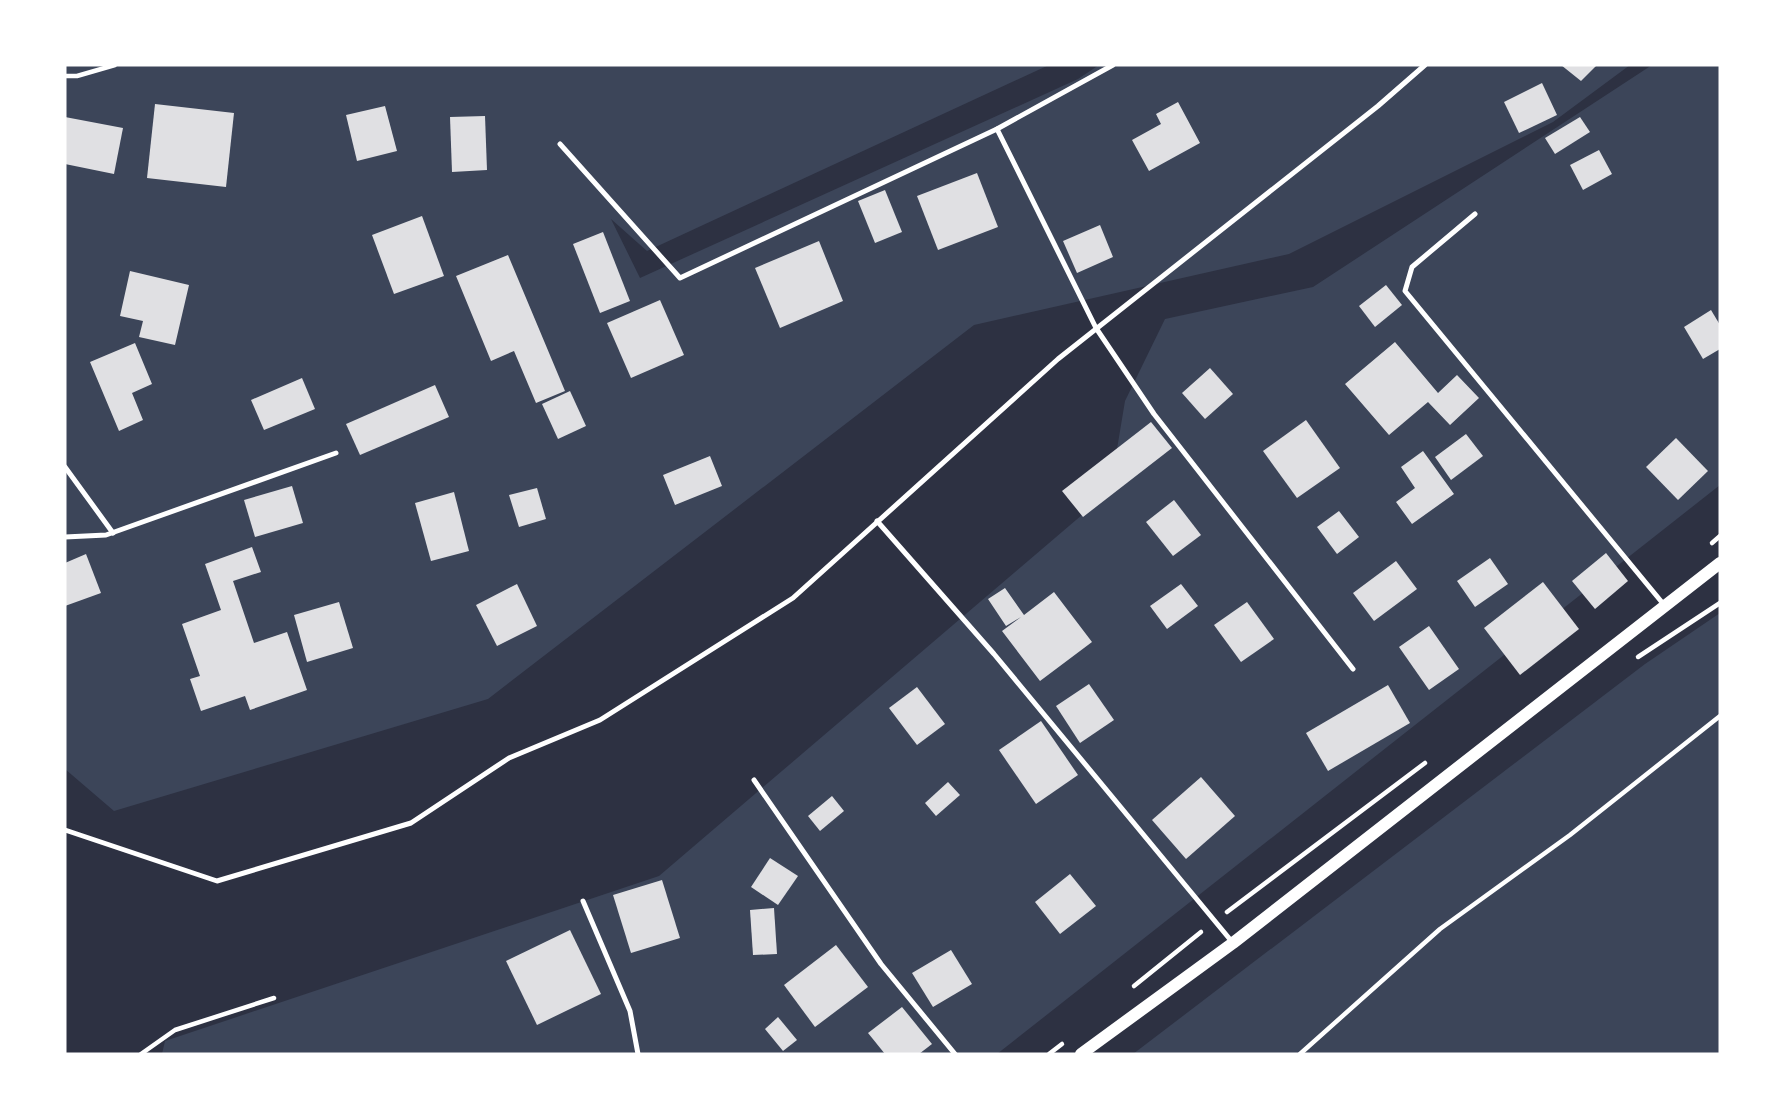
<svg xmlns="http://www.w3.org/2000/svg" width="1785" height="1119" font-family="'Noto Sans',sans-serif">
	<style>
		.green { fill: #3c4559 }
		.building { fill: #e0e0e3 }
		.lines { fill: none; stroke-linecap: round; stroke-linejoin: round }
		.path { stroke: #fff; stroke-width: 4.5 }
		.service { stroke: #fff; stroke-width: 5 }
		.tertiary { stroke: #fff; stroke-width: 12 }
	</style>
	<rect width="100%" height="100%" fill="#2d3142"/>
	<g class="green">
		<path d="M65,65H1049L647,251L611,219L640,278L1078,79L1099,65H1630L1553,122L1289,254L974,325L488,699L114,811L65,769Z"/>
		<path d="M1652,65H1720V485L997,1054H162L165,1041L659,876L1110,491L1125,401L1165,319L1313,287Z"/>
		<path d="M1720,613V1054H1133L1645,664Z"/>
	</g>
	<g class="building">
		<path d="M1561,65H1597L1581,81Z"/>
		<path d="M1542,83L1557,115L1519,133L1504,102Z"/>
		<path d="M1178,102L1200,143L1149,171L1132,140L1161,124L1156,114Z"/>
		<path d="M155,104L234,113L226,187L147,178Z"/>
		<path d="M385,106L397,151L357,161L346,115Z"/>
		<path d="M485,116L487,170L452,172L450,117Z"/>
		<path d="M65,117L123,128L114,174L65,164Z"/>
		<path d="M1580,117L1590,132L1555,154L1545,138Z"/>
		<path d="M1599,150L1612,174L1583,190L1570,165Z"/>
		<path d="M977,173L998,227L938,250L917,196Z"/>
		<path d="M885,190L902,232L875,243L858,201Z"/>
		<path d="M422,216L444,276L394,294L372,235Z"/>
		<path d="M1100,225L1113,257L1077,273L1063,241Z"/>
		<path d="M603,232L630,301L600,313L573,244Z"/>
		<path d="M819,241L843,301L780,328L755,268Z"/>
		<path d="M508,255L565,391L536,403L514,351L491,361L456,276Z"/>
		<path d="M130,271L189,285L175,345L139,337L143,321L120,316Z"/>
		<path d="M1386,285L1402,305L1375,327L1359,306Z"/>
		<path d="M660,300L684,355L631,378L607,323Z"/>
		<path d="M1711,310L1720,325V349L1703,359L1684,327Z"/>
		<path d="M1395,342L1438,393L1457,375L1479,398L1450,425L1428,402L1389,435L1345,384Z"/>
		<path d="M135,343L152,384L132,393L143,420L119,431L90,362Z"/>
		<path d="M1210,368L1233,394L1205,419L1182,393Z"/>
		<path d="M302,378L315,409L264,430L251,400Z"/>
		<path d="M435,385L449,417L360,455L346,424Z"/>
		<path d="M570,391L586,426L558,439L542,404Z"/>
		<path d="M1306,420L1340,468L1297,498L1263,451Z"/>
		<path d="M1151,422L1172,448L1083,517L1062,491Z"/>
		<path d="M1466,434L1483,456L1451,480L1435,457Z"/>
		<path d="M1676,438L1708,471L1678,500L1646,467Z"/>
		<path d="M1423,451L1454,494L1412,524L1396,502L1415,488L1401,467Z"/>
		<path d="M710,456L722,486L675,505L663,475Z"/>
		<path d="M292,486L303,523L255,537L244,500Z"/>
		<path d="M537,488L546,519L519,527L509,495Z"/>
		<path d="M454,492L469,551L431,561L415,503Z"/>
		<path d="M1174,500L1201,535L1173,556L1146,522Z"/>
		<path d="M1339,511L1359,537L1337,554L1317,527Z"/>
		<path d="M252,547L261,572L233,581L254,643L287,632L307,690L250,710L245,696L201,711L190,679L200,676L182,624L221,610L205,564Z"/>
		<path d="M1606,553L1628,581L1595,609L1572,581Z"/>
		<path d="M86,554L101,593L65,606V563Z"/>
		<path d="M1490,558L1508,584L1475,607L1457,581Z"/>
		<path d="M1396,561L1417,589L1374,621L1353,593Z"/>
		<path d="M1543,582L1579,629L1520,675L1484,628Z"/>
		<path d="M517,584L537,626L497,646L476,605Z"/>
		<path d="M1181,584L1198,606L1167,629L1150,606Z"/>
		<path d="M1005,588L1024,615L1054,592L1092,642L1040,681L1002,631L1021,617L1006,626L988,599Z"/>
		<path d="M339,602L353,648L307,662L294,615Z"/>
		<path d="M1247,602L1274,639L1241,662L1214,625Z"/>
		<path d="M1429,626L1459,669L1429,690L1399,647Z"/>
		<path d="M1089,684L1114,720L1080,743L1056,706Z"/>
		<path d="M1388,685L1410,723L1328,771L1306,733Z"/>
		<path d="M917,687L945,724L917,745L889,708Z"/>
		<path d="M1041,721L1078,775L1036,804L999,750Z"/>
		<path d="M1201,777L1235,816L1186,859L1152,820Z"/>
		<path d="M948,782L960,795L936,816L925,803Z"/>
		<path d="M832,796L844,811L820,831L808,816Z"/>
		<path d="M770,858L798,876L778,905L751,887Z"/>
		<path d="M1070,874L1096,906L1060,934L1035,902Z"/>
		<path d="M662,880L680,938L631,953L613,895Z"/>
		<path d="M774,908L777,954L753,955L750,910Z"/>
		<path d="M570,930L601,994L537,1025L506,961Z"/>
		<path d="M836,945L868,987L815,1027L784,985Z"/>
		<path d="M951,950L972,984L933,1007L912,973Z"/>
		<path d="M902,1007L932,1044L919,1054H885L868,1033Z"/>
		<path d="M778,1017L797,1040L783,1051L765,1029Z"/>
	</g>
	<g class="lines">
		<g class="path">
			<path d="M65,76H77L115,65"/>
			<path d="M1712,543L1720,536"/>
			<path d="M1638,657L1720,603"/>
			<path d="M1227,912L1425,763"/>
			<path d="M1134,986L1201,932"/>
			<path d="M141,1054L175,1030L274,998"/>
			<path d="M1049,1054L1062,1044"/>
			<path d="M1300,1054L1440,929L1570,835L1720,716"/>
		</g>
		<g class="service">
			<path d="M997,129L1096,328L1154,414L1353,669"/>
			<path d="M560,144L680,278L997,129L1113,65"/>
			<path d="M1475,214L1412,267L1405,291L1665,606"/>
			<path d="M65,467L113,533"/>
			<path d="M877,521L994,654L1233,943"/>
			<path d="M65,537L106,535L336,453"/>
			<path d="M754,780L881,964L955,1054"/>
			<path d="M65,830L217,881L411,823L509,758L600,720L793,598L1058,359L1378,106L1425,65"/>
			<path d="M583,901L630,1011L638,1054"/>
		</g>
		<path class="tertiary" d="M1081,1054L1233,943L1720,563"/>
	</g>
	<rect width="1785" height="1119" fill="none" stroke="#ffffff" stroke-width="133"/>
</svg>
